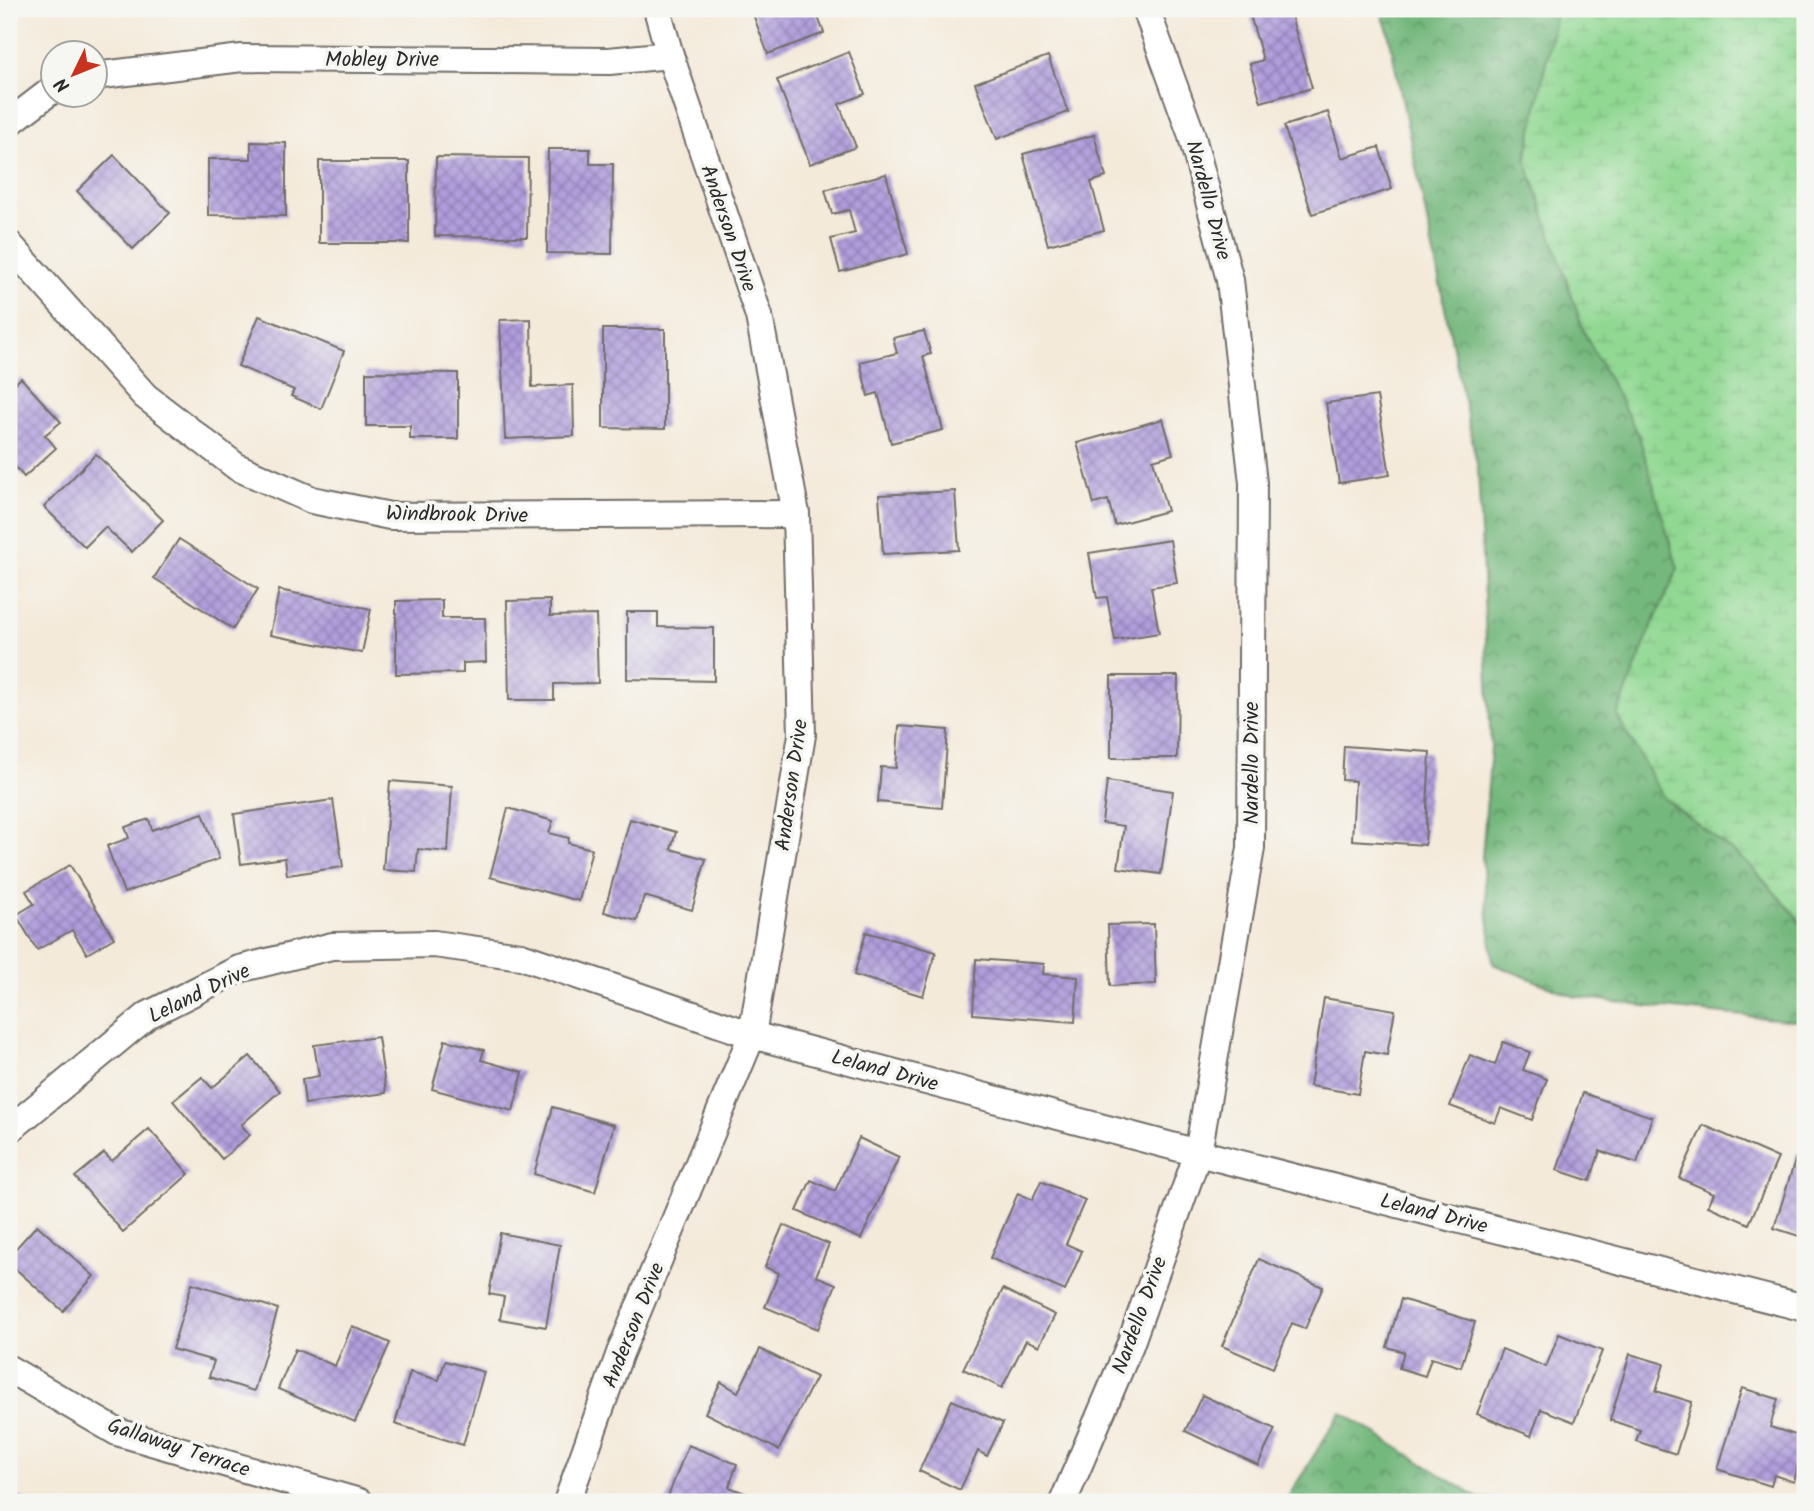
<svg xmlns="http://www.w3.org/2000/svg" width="1814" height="1511" font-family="Kalam,sans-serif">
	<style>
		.forest { fill: url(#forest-crowns); stroke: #507254; stroke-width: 2 }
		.wetland { fill: url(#wetland-marsh); stroke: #5e825f; stroke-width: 2 }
		.building { fill: url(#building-cross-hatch) }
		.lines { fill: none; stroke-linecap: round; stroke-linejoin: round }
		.street-casing { stroke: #716e68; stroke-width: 30 }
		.street { stroke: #fff; stroke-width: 26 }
		.labels { text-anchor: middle; stroke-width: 7; stroke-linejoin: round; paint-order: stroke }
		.street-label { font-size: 21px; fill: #2b2b2b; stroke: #f6f6f2 }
	</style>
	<defs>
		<pattern id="forest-crowns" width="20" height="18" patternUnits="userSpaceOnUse" patternTransform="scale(1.75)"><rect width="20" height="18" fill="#74b87d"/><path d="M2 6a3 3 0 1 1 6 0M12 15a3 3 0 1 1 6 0" fill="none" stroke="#5f9667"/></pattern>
		<pattern id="wetland-marsh" width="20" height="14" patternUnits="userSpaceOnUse" patternTransform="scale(1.75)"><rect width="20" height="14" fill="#91d893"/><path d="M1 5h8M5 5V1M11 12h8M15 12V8" fill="none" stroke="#7dba7f"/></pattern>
		<pattern id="building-cross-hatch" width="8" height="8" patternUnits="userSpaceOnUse" patternTransform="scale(1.75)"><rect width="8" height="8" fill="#b09ddc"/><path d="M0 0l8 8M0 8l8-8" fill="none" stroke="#8f80b3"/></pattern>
	</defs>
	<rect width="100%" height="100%" fill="#f6f6f2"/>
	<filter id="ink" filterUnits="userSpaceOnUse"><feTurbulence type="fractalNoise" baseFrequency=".0143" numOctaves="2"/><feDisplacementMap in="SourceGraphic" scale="14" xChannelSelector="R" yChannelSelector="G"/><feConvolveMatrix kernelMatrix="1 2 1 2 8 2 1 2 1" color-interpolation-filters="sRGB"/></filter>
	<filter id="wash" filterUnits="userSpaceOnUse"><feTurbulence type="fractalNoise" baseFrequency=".00686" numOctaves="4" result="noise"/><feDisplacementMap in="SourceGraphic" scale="28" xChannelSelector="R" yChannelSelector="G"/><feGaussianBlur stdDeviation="1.57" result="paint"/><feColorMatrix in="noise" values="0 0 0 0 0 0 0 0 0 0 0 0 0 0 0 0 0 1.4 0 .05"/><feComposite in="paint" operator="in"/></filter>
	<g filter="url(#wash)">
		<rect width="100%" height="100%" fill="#f4eada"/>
		<g class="forest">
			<path d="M1380,9H1557L1526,160L1584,332L1639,436L1678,569L1649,633L1617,716L1664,798L1749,864L1805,926V1022L1644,1006L1573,996L1493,964L1482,858L1491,748L1478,469L1388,31Z"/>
			<path d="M1341,1412L1478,1498L1531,1502H1285Z"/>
		</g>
		<path class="wetland" d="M1557,9H1805V926L1749,864L1664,798L1617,716L1649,633L1678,569L1639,436L1584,332L1526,160Z"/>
		<g id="blocks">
			<g class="building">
				<path d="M751,9H815L824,33L768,54Z"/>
				<path d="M1274,9H1289L1312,88L1261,102L1250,64L1263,60L1250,15Z"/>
				<path d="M849,52L865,94L839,104L856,147L810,164L777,80Z"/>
				<path d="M1048,56L1068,112L997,139L975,83Z"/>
				<path d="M1328,112L1342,158L1379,147L1392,189L1312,214L1284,126Z"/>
				<path d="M1094,135L1106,177L1091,182L1104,230L1048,245L1023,154Z"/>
				<path d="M251,142L286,143V216L208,215V159H251Z"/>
				<path d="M548,149H590V164H613L612,254L547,253Z"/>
				<path d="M114,155L170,213L133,249L77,191Z"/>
				<path d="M436,157L528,158L527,237L435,236Z"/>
				<rect x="319" y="161" width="90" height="82"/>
				<path d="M886,174L908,254L840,272L831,239L855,233L849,210L832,214L825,190Z"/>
				<path d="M259,316L344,351L321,409L291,396L294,390L238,366Z"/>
				<path d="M531,319L532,387L573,385L574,436L505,439L500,320Z"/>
				<path d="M603,329H665V429L603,428Z"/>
				<path d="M924,331L931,354L923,356L943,430L891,443L878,393L868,396L860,362L897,353L893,338Z"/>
				<path d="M366,372L458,373V439H410V426H366Z"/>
				<path d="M21,378L61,422L45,435L56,448L24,477L9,460V389Z"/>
				<path d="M1377,396L1390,475L1339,483L1326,403Z"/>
				<path d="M1163,419L1173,454L1153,460L1167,511L1115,525L1108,500L1094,504L1077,443Z"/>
				<path d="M96,454L163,520L132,552L105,527L85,547L44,507Z"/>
				<path d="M955,491L959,550L883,554L879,495Z"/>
				<path d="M179,539L258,589L233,629L154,578Z"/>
				<path d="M1170,540L1177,583L1151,587L1159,633L1115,640L1107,597L1097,598L1089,553Z"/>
				<path d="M279,590L371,609L362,653L270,635Z"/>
				<path d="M442,600V618H485L486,662L463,663V673L396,674V601Z"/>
				<path d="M550,600V616L596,615L598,683L554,684V700H509L507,601Z"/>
				<path d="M627,612H658V627L714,628V681L627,679Z"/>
				<path d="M1111,676H1178L1177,758H1111Z"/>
				<path d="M899,726L948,730L942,808L878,802L881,767L896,768Z"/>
				<path d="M1344,746L1430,752L1425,845L1352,840L1355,781L1342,780Z"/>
				<path d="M390,781L452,786L448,852L418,849L416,872L383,870Z"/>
				<path d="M1107,781L1173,791L1161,874L1118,868L1124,826L1102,823Z"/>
				<path d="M333,800L343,867L287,875L285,858L241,864L234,814Z"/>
				<path d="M508,808L553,821L549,833L569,838L568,843L592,849L579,901L490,877Z"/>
				<path d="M203,813L219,859L124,893L107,846L129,838L125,827L149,819L152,830Z"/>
				<path d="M630,819L676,832L671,849L706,859L692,910L644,896L637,921L604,912Z"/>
				<path d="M70,865L114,938L87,954L72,930L37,950L16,915L34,904L26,891Z"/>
				<path d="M1154,924L1156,984L1110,986L1108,925Z"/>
				<path d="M866,932L936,952L923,996L854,975Z"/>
				<path d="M976,959L1044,964L1043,974L1078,977L1075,1022L973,1014Z"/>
				<path d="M1324,998L1395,1010L1387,1055L1365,1051L1358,1094L1310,1086Z"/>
				<path d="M378,1037L386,1093L305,1104L302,1079L319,1076L314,1045Z"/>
				<path d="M445,1040L484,1050L481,1060L523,1072L513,1111L432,1089Z"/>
				<path d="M1503,1042L1530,1052L1523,1070L1547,1079L1532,1120L1501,1108L1495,1123L1450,1106L1470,1055L1495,1065Z"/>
				<path d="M250,1056L280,1091L241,1125L250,1135L222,1159L173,1101L202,1077L212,1088Z"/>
				<path d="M1583,1093L1652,1117L1637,1163L1600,1151L1590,1181L1557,1170Z"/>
				<path d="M553,1107L614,1125L595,1192L534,1174Z"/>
				<path d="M1703,1125L1778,1158L1749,1224L1708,1206L1714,1193L1679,1178Z"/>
				<path d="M149,1129L189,1174L123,1232L75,1177L104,1153L112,1161Z"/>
				<path d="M859,1138L899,1157L861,1239L797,1211L811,1180L835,1191Z"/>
				<path d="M1797,1154L1805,1157V1238L1774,1228Z"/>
				<path d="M1041,1181L1085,1200L1066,1244L1082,1251L1065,1291L990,1258L1018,1193L1032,1200Z"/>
				<path d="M37,1225L94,1276L63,1311L9,1263V1256Z"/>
				<path d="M783,1225L829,1244L816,1276L836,1284L818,1329L765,1307L779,1273L765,1267Z"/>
				<path d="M500,1233L560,1245L546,1327L500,1319L504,1297L489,1294Z"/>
				<path d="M1259,1259L1323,1287L1305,1329L1292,1323L1273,1368L1222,1346Z"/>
				<path d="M192,1283L278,1309L254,1391L209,1377L214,1361L172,1349Z"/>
				<path d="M1003,1289L1055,1315L1039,1346L1026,1340L1002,1388L963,1369Z"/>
				<path d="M1401,1299L1475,1322L1461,1367L1431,1358L1425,1376L1399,1368L1404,1352L1387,1347Z"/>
				<path d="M352,1326L390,1343L355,1422L278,1389L295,1349L335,1366Z"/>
				<path d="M1559,1334L1602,1351L1574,1422L1541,1409L1531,1436L1477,1414L1502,1349L1546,1367Z"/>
				<path d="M760,1349L816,1377L779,1450L705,1413L721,1382L738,1392Z"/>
				<path d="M1630,1354L1664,1364L1656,1391L1692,1402L1676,1454L1636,1441L1640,1430L1610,1420Z"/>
				<path d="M445,1361L484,1372L463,1445L395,1424L410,1372L439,1380Z"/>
				<path d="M1742,1388L1778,1399L1770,1427L1805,1438L1794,1482L1774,1475L1771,1486L1717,1469Z"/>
				<path d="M1202,1395L1275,1429L1258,1465L1185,1431Z"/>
				<path d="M952,1400L1003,1423L987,1456L978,1451L960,1490L919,1471Z"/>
				<path d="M688,1445L737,1464L729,1487L745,1493L741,1502H666Z"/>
				<path d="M9,1491L31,1502H9Z"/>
			</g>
		</g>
	</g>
	<g filter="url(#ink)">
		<use href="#blocks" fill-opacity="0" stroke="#716e68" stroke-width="2"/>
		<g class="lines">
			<g class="street-casing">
				<g id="street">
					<path d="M94,76L242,58L609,61L670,55"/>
					<path d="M9,123L52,90"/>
					<path d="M9,244L145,396L237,467L312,500L390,516L796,514"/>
					<path d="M9,1130L148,1015L239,969L332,946L434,944L521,956L752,1035L1198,1153L1805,1308"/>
					<path d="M9,1369L117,1432L359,1502"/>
					<path d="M567,1502L620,1353L752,1035L802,735L796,514L759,316L670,55L657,9"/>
					<path d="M1063,1502L1130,1345L1198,1153L1251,848L1253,483L1230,280L1191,133L1146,9"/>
				</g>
			</g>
			<use href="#street" class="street"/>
		</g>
	</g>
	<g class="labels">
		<g class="street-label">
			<text x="382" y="66">Mobley Drive</text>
			<text transform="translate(1209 200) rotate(75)" y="7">Nardello Drive</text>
			<text transform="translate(729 228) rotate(71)" y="7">Anderson Drive</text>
			<text transform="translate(457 514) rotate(1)" y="7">Windbrook Drive</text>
			<text transform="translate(1251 763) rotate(-90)" y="7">Nardello Drive</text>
			<text transform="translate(791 785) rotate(-82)" y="7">Anderson Drive</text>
			<text transform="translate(199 993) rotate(-26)" y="7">Leland Drive</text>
			<text transform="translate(885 1070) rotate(15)" y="7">Leland Drive</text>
			<text transform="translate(1434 1213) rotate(14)" y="7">Leland Drive</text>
			<text transform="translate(1139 1315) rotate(-70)" y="7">Nardello Drive</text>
			<text transform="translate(633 1325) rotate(-68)" y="7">Anderson Drive</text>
			<text transform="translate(179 1447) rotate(18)" y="7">Gallaway Terrace</text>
		</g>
	</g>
	<rect width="1814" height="1511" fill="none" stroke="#f6f6f2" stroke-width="35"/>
	<g transform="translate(74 74) rotate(227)"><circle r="33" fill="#f6f6f2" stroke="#a5a5a2" stroke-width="2"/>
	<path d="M0-5L12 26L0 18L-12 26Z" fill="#c8321e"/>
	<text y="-10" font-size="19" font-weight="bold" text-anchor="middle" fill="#2b2b2b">N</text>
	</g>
</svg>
